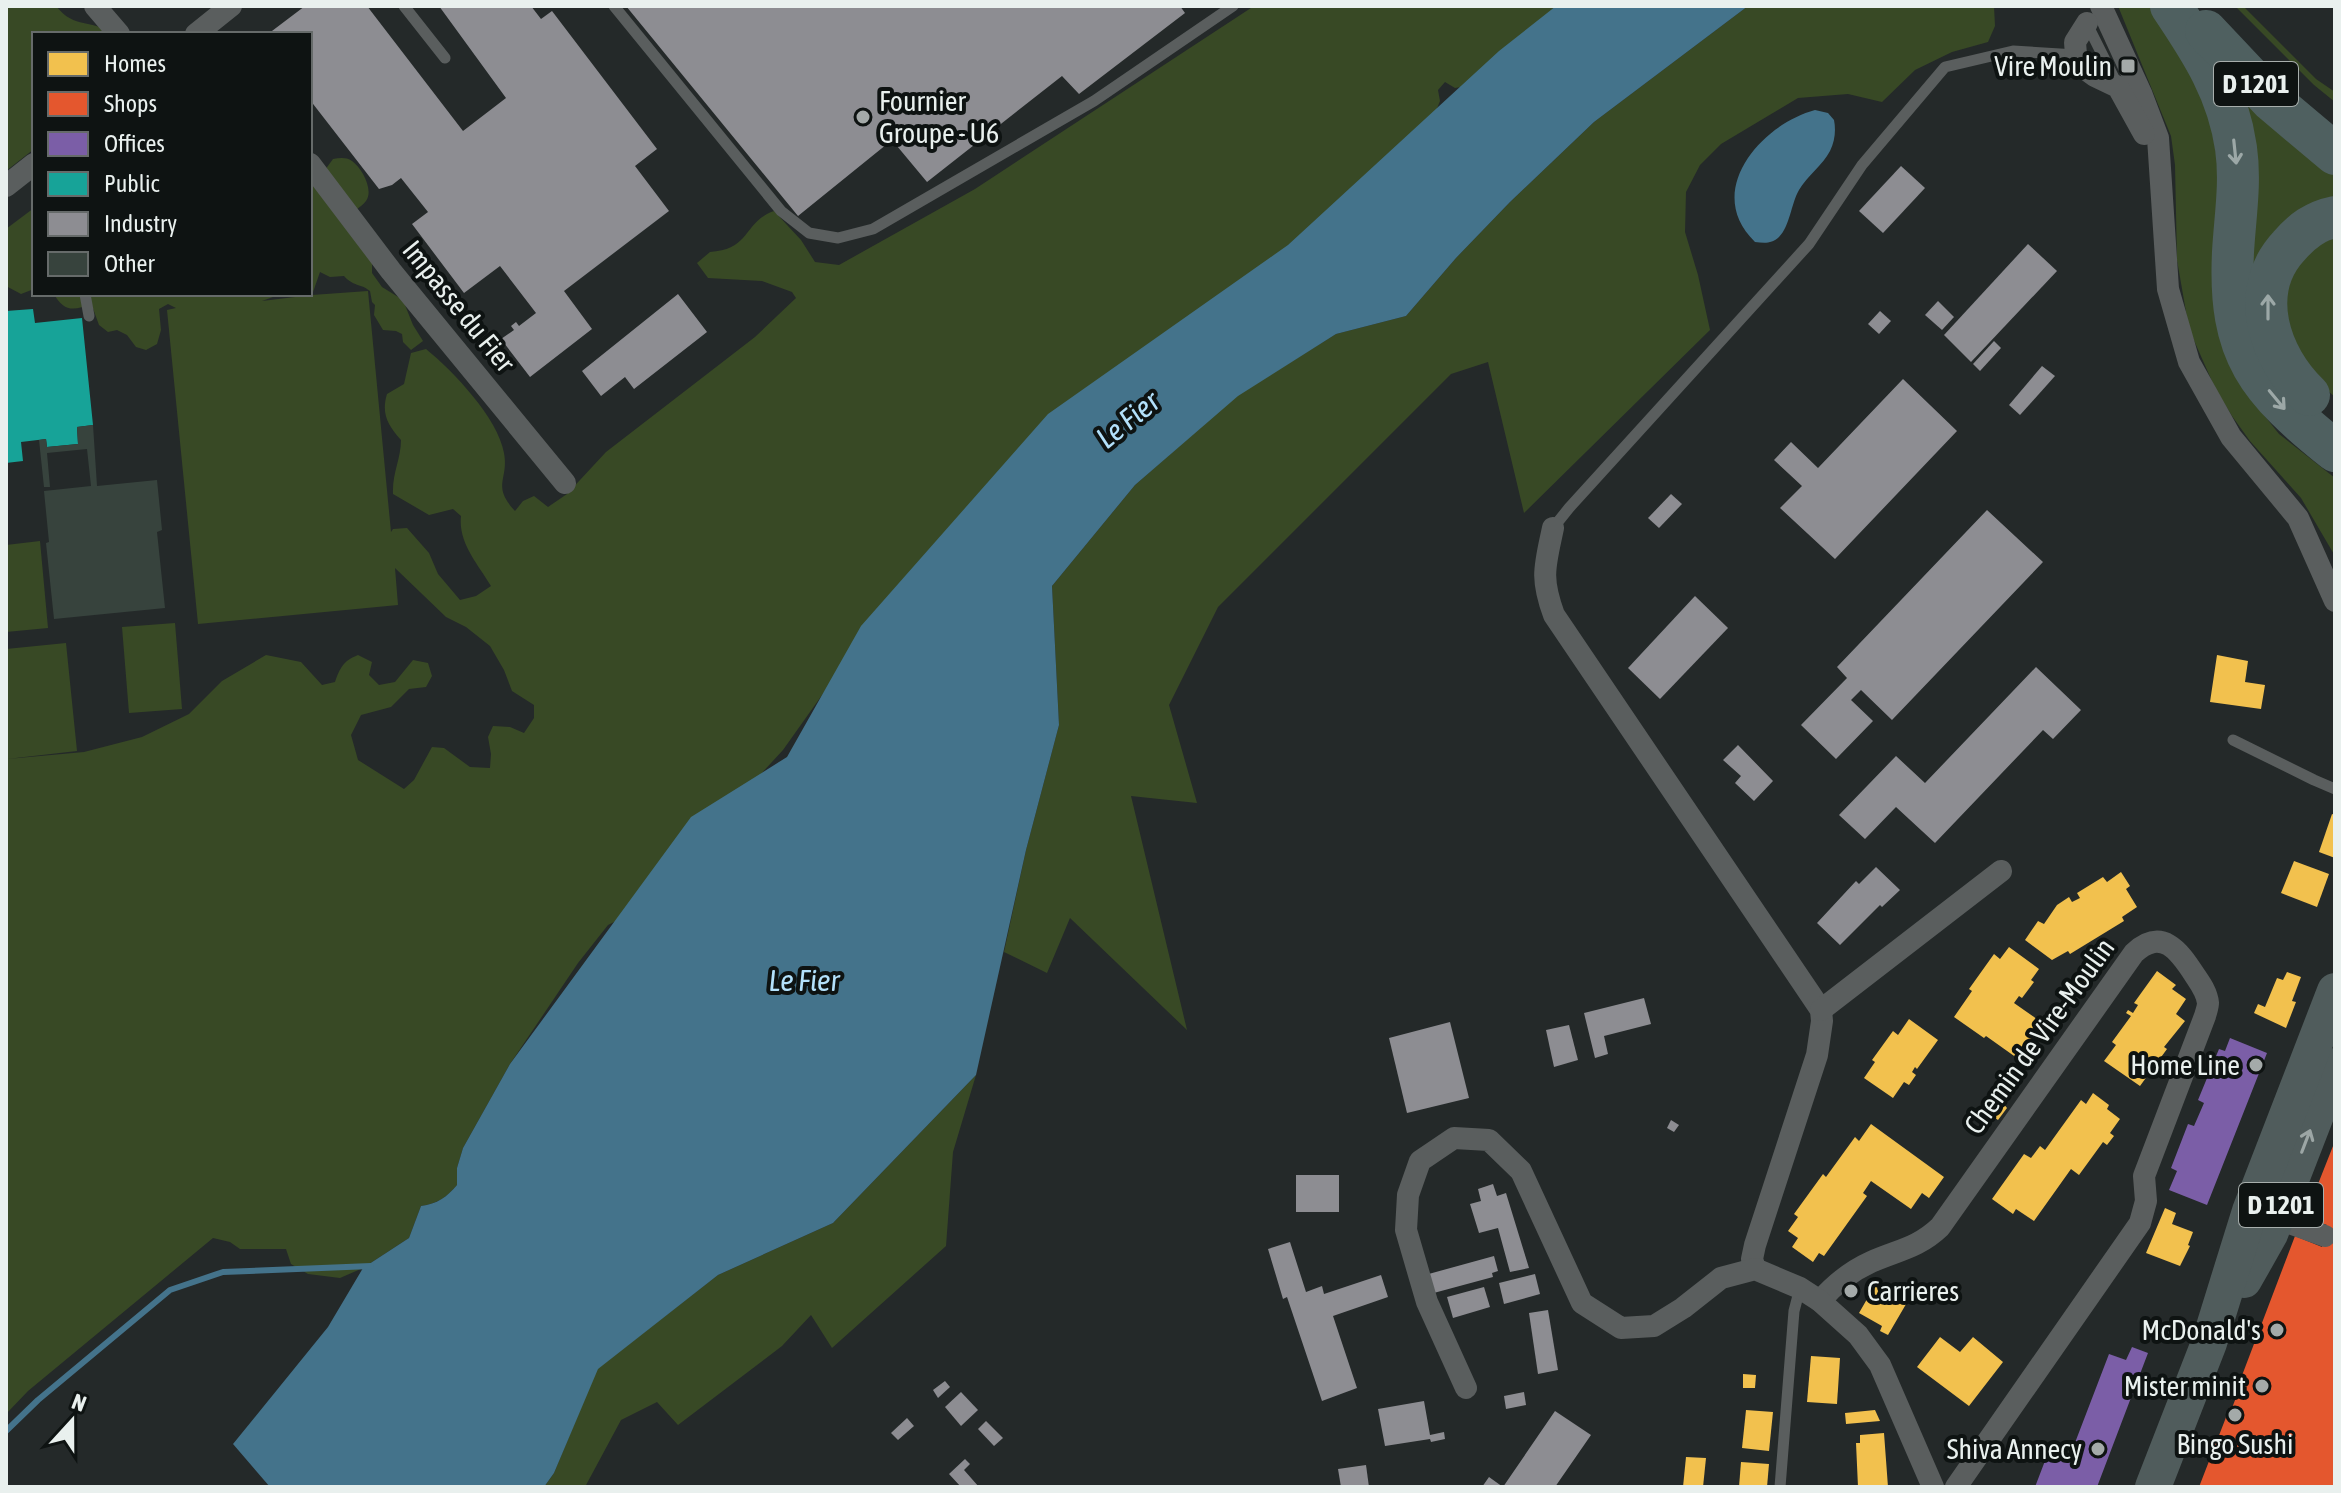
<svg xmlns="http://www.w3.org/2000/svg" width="2341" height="1493" font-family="'Asap Condensed',sans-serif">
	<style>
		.green { fill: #384925 }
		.water { fill: #44738b }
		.homes { fill: #f2c14e }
		.shops { fill: #e4572e }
		.offices { fill: #7b5ea7 }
		.public { fill: #17a398 }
		.industry { fill: #8d8d92 }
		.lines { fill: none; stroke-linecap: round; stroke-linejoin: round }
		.stream { stroke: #44738b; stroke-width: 6 }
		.building { fill: #37433d }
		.lane { stroke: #5a5e5e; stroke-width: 11 }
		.street { stroke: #5a5e5e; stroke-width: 22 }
		.primary { stroke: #505c5c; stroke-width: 36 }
		.highway { stroke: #4f6060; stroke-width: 42 }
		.oneway { stroke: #9ca8a7 }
		.oneway2 { stroke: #9ca6a5 }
		.poi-dot { fill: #a4aaa9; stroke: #0e1312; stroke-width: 3 }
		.labels { text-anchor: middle; stroke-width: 8; stroke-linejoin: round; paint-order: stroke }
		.shield { fill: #0e1312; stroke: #a7aeac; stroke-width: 2 }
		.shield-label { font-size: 26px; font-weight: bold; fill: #e9f0ee }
		.poi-label { font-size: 28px; fill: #e9f0ee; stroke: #0e1312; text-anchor: end }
		.street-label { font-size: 28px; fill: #e9f0ee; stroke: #0e1312 }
		.water-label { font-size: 30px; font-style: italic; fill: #b3e1fb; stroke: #0e1312 }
	</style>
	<rect width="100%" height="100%" fill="#242929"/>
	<g class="green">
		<path d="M6,6H56C75,30 92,18 111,34H34V149L6,171Z"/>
		<path d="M1254,6H1560L1473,85L1455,88L1445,82L1438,90L1440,101L1434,116L827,688L783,750L634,912L608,925L578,963L510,1064L463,1148L457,1168L458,1184C447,1197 437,1204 421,1206L409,1238L363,1268L340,1278L308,1274L291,1264L286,1249H240L230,1242L213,1238L28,1391L6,1414V649L66,643L77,751L7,759L84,752L142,737L189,714L222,681L266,655L301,662L322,685L335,682C340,668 343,661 358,655L372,662L369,675L379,685L395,682L413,660L428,663L432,676L426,687L409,689L391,707L361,715L351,735L358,760L404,789L414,780L432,747L444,748L470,767L490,768L491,754L488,737L493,726L510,727L524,733L534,718V705L512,691L504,670L490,646L466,627L446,617L395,568L398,605L198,624L167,310L176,308L168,304L159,309L161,330L157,344L146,350L136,347L127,335L117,330L108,332L99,325L91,303C74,312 63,311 54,294H281L262,301L295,297L289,294H310V173L322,174L333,159C340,158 346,157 352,161C362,168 374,190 366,201C363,205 359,207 356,210L372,258V273L382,287L403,300L413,325L423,341L411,350L403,342L402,334L396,331L383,330L374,315L375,305L372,302L370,291C360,283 354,287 344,276L330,277L320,272L312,295L368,291L391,532L393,529L407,528L429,553L438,574L460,600L476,596L491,586C478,564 458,543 461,516L453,509L429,515L393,494C392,473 401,459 401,440C388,425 381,414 387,394L404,384L411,353L426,349C453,371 498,418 504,453C509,480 491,485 515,511L523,501L534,496L548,507L567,494L606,452L755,337L796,298L792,292L762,281L708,278L697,263L710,252C751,250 743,222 774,211L801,240L815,262L839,265L975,189Z"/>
		<path d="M1748,6H1994L1995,26L1988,42L1952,52L1915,70L1882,102L1848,94L1798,98L1721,144L1700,165L1686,192L1685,232L1698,275L1710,330L1524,513L1488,362L1451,374L1218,607L1169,705L1197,803L1131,796L1187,1030L1070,918L1047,973L1004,952L1026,850L1059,725L1052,586L1135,485L1238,395L1336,334L1406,316L1456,258L1510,202L1594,122Z"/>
		<path d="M2118,6H2158L2202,71L2260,410L2279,434L2335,478V556L2301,498L2250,441L2232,416L2215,388L2189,329L2177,260L2175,165L2171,136Z"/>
		<path d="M2235,6H2243L2316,79L2335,92V102L2314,85Z"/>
		<path d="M2236,80L2335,169V201L2252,338Z"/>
		<path d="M34,208V289L21,294L6,286V229Z"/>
		<path d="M2335,234V397L2311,376L2294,349L2285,304L2286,284L2311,245Z"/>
		<path d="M40,541L48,628L6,632V545Z"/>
		<path d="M175,623L182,709L129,713L122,627Z"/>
		<path d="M976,1075L953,1152L946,1246L832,1348L811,1315L782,1346L678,1425L657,1402L621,1420L585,1487H544L554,1473L597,1369L718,1275L833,1223Z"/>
	</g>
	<g class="water">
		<path d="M1556,6H1748L1594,122L1510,202L1456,258L1406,316L1336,334L1238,396L1135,485L1052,586L1059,725L1026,850L976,1075L833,1223L718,1275L598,1369L554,1473L544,1487H270L233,1444L328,1327L363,1268L409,1238L421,1206C437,1204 447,1197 457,1185V1168L463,1148L510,1064L691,817L787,757L861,626L1048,414L1288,245L1499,51Z"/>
		<path d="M1815,110L1828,113L1834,120C1836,130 1835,141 1830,151C1823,165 1807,176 1799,190C1791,204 1790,226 1779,237C1772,244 1764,243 1755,242C1703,192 1760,125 1815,110Z"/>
	</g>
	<g class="homes">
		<path d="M2217,655L2248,661L2245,682L2265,685L2261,709L2210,702Z"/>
		<path d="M2332,814L2335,815V858L2319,852Z"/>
		<path d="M2294,861L2329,874L2317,907L2281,893Z"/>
		<path d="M2121,872L2130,886L2126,889L2137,907L2122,917L2124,921L2070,954L2068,951L2052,960L2025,940L2038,921L2044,924L2057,905L2069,897L2072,902L2080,898L2077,893L2103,877L2107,882Z"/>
		<path d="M2009,947L2039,969L2031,980L2034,982L2022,998L2019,996L2014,1003L2044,1024L2032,1041L2037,1044L2024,1063L1986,1036L1984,1038L1954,1017L1972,991L1969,989L1994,954L2000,959Z"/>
		<path d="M2085,968L2094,975L2080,994L2071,987Z"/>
		<path d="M2157,971L2176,985L2172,989L2186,999L2176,1014L2185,1021L2164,1047L2167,1049L2140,1086L2104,1061L2116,1045L2112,1042L2131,1016L2126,1013L2128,1010L2133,1013L2138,1005L2134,1003Z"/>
		<path d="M2287,972L2301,977L2292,1001L2296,1002L2286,1028L2254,1013L2258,1004L2265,1007L2277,978L2283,980Z"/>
		<path d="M1909,1019L1938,1040L1917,1069L1915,1067L1912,1072L1916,1075L1909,1085L1904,1082L1893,1098L1864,1078L1875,1062L1872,1060L1893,1031L1898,1035Z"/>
		<path d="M2093,1093L2109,1105L2107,1109L2120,1119L2110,1133L2114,1136L2107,1145L2103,1142L2079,1175L2071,1169L2034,1221L2016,1209L2013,1214L1992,1199L2024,1154L2031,1158L2040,1146L2045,1150L2081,1100L2086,1104Z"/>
		<path d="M1998,1097L2007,1108L1998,1120L1988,1113Z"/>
		<path d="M1871,1124L1944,1177L1929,1198L1922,1193L1911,1209L1871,1181L1863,1193L1867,1196L1824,1256L1819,1253L1813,1262L1792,1247L1798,1238L1788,1231L1798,1217L1794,1214L1823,1174L1826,1177L1855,1137L1859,1141Z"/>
		<path d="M2165,1208L2176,1213L2172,1224L2193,1232L2188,1245L2190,1246L2180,1266L2146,1253Z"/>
		<path d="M1878,1280L1909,1299L1888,1335L1880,1331L1882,1326L1859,1313Z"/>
		<path d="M1851,1284L1857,1288L1850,1299L1844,1294Z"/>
		<path d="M1940,1337L1960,1352L1973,1337L2003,1362L1969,1406L1917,1367Z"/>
		<path d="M1811,1356L1840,1358L1837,1404L1807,1402Z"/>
		<path d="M1743,1374L1756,1375L1755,1388H1743Z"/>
		<path d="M1746,1410L1773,1412L1769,1451L1742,1448Z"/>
		<path d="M1875,1410L1880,1421L1846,1424L1845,1413Z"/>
		<path d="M1884,1433L1888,1487H1858L1856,1443H1860V1435Z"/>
		<path d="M1686,1457L1706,1458L1703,1487H1683Z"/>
		<path d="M1741,1462L1769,1464L1767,1487H1739Z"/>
	</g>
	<path class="shops" d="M2335,1141V1487H2199L2230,1407L2232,1408L2240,1387L2238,1386L2295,1236L2322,1247L2327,1225L2305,1217Z"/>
	<g class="offices">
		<path d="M2230,1038L2267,1053L2207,1205L2169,1190L2177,1171L2171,1168L2188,1124L2194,1126L2204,1103L2198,1100L2219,1049L2225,1051Z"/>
		<path d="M2132,1347L2148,1353L2097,1487H2035L2048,1453L2068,1461L2109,1354L2126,1360Z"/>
	</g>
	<path class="public" d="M33,309L35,323L82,318L93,425L77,427L78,444L47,447L46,439L21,442L23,461L6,463V311Z"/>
	<g class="industry">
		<path d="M305,6H367L463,131L506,98L439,6H531L541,19L552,11L657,149L635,166L669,211L564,291L592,329L530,377L501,339L514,330L511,326L516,322L519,326L536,313L500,266L464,293L412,224L428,212L401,178L392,185L379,189L310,100V34H268Z"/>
		<path d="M626,6H1180L1185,13L1079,94L1062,76L927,182L892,140L798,216Z"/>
		<path d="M1901,166L1925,188L1883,233L1859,211Z"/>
		<path d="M2028,244L2057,271L1971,362L1944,335Z"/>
		<path d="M678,294L707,332L634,389L625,377L601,396L582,371Z"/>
		<path d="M1938,301L1954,317L1942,330L1925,315Z"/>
		<path d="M1880,311L1891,321L1879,334L1868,324Z"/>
		<path d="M1994,341L2001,348L1980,371L1973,364Z"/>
		<path d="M2042,366L2055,376L2020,415L2009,405Z"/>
		<path d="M1903,379L1957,431L1835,559L1780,508L1802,486L1774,460L1791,442L1818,468Z"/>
		<path d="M1671,494L1682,504L1659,528L1648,518Z"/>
		<path d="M1987,510L2043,562L1892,720L1861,690L1851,700L1873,721L1836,759L1801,725L1847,678L1837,667Z"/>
		<path d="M1695,596L1728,628L1660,699L1628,668Z"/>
		<path d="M2036,667L2081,710L2053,739L2043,730L1935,843L1896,807L1865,839L1839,815L1896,756L1925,783Z"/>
		<path d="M1738,745L1773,781L1754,801L1735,783L1741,776L1723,760Z"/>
		<path d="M1876,867L1900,890L1882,907L1880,905L1840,945L1817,923L1856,881L1859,884Z"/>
		<path d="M1644,998L1651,1024L1604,1036L1608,1054L1595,1058L1584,1013Z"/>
		<path d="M1450,1022L1469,1098L1407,1113L1389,1038Z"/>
		<path d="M1569,1025L1578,1060L1554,1067L1546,1030Z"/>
		<path d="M1671,1120L1679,1125L1674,1132L1667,1128Z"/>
		<rect x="1296" y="1175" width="43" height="37"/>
		<path d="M1493,1184L1497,1196L1506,1193L1529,1268L1510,1272L1498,1228L1479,1233L1470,1204L1481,1201L1478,1189Z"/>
		<path d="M1290,1242L1306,1292L1322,1286L1324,1294L1381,1275L1388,1297L1333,1316L1357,1388L1322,1401L1287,1297L1283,1299L1268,1249Z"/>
		<path d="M1494,1256L1498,1271L1492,1273L1493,1277L1430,1294L1425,1275Z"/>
		<path d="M1535,1274L1540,1294L1504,1304L1499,1283Z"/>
		<path d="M1484,1287L1490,1307L1453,1318L1447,1297Z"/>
		<path d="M1548,1310L1558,1370L1538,1374L1529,1313Z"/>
		<path d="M945,1381L950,1387L938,1398L933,1390Z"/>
		<path d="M961,1392L978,1410L961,1426L945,1407Z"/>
		<path d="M1524,1392L1526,1405L1506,1409L1504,1396Z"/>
		<path d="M1424,1401L1430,1435L1444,1432L1445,1439L1431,1442L1430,1439L1385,1446L1378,1409Z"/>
		<path d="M1555,1411L1591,1435L1555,1487H1482L1489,1477L1503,1487Z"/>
		<path d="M907,1418L914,1426L898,1440L891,1433Z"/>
		<path d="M986,1421L1003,1438L994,1446L978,1429Z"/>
		<path d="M965,1459L970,1464L964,1470L979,1487H961L949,1474Z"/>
		<path d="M1366,1465L1369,1487H1341L1338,1469Z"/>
	</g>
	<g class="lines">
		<path class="stream" d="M6,1431L38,1400L170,1290L223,1272L371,1266"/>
	</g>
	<path class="building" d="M93,425L97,486L157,480L162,530L157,532L165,608L54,619L46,543L49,542L44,491L91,486L87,449L47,453L50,487H44L39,440L46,439L47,447L78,444L77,427Z"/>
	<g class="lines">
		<g class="lane">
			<path d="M404,6L445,58"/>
			<path d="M614,6L781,211L809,233L838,238L873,229L1094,101L1233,6"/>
			<path d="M2087,24L2117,84"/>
			<path d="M85,294L89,316"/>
			<path d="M1553,528L1569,508L1809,244L1862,165L1945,67L2013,51L2076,55"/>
			<path d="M2233,740L2314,780L2335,789"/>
			<path d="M1780,1487L1794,1311L1800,1288"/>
		</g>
		<g class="street">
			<path d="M95,6L119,34"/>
			<path d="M2101,6L2141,93L2158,138L2168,289L2189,362L2231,437L2298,518L2335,601"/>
			<path d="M2087,23L2075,42L2076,55L2084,68L2095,76L2118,87L2144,134"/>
			<path d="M196,34L231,6"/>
			<path d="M310,164L391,271L565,483"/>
			<path d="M6,186L34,164"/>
			<path d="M1553,528C1545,566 1540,577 1554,615L1821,1010L1822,1021L1817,1055L1755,1245L1752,1259L1755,1269"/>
			<path d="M1821,1010L2001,871"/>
			<path d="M2292,1224L2325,1236"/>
			<path d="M1820,1301C1834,1285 1851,1271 1871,1262C1898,1250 1918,1248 1940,1227L2134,953C2162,927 2179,951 2194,974C2200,983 2207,992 2208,1003C2208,1007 2206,1012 2205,1016L2144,1176L2146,1201L2140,1223L1956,1487"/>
			<path d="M1466,1388L1427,1302L1406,1230L1408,1195L1420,1161L1454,1138L1489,1140L1521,1171L1582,1303L1621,1328L1654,1326L1683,1308L1721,1278L1755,1269L1800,1288L1820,1301L1858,1335L1880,1365L1933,1487"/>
		</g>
		<g class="primary">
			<path d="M2244,1280L2270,1234L2335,1066"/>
			<path d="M2153,1487L2209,1343L2250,1211L2335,991"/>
		</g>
		<g class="highway">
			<path d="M2171,6C2202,52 2228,92 2236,148C2241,183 2235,217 2233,252C2228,355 2258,389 2335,451"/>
			<path d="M2206,31L2272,101L2335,154"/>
			<path d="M2309,395C2269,357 2247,291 2289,246C2302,231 2315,221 2335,217"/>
		</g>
	</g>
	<defs><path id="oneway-shaft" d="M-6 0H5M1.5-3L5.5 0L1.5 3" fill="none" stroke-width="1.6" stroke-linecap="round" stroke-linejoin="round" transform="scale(2)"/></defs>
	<g class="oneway">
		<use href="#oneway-shaft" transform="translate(2235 152) rotate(84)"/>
		<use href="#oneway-shaft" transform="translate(2268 307) rotate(-90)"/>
		<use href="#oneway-shaft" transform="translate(2277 400) rotate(50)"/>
	</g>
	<use class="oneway2" href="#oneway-shaft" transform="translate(2306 1141) rotate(-69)"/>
	<g class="poi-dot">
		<rect x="2120" y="58" width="16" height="16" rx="4"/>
		<circle cx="863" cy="117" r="8"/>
		<circle cx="2256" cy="1065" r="8"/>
		<circle cx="1851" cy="1291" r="8"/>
		<circle cx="2277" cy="1330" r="8"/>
		<circle cx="2262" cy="1386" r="8"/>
		<circle cx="2235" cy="1415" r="8"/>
		<circle cx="2098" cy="1449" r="8"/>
	</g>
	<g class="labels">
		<g class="shield">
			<rect x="2214" y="62" width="84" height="44" rx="6"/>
			<rect x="2239" y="1183" width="84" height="44" rx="6"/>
		</g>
		<g class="shield-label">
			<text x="2256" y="93">D 1201</text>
			<text x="2281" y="1214">D 1201</text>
		</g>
		<g class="poi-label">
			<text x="2112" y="76">Vire Moulin</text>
			<text x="879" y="111" text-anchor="start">Fournier<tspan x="879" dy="32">Groupe - U6</tspan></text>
			<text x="2240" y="1075">Home Line</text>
			<text x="1867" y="1301" text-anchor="start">Carrieres</text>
			<text x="2261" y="1340">McDonald's</text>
			<text x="2246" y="1396">Mister minit</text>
			<text x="2235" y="1454" text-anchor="middle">Bingo Sushi</text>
			<text x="2082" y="1459">Shiva Annecy</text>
		</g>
		<g class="street-label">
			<text transform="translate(459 306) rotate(51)" y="10">Impasse du Fier</text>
			<text transform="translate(2039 1036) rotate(-54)" y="10">Chemin de Vire-Moulin</text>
		</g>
		<g class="water-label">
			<text transform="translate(1128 420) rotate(-39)" y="10">Le Fier</text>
			<text x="804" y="991">Le Fier</text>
		</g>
	</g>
	<rect width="2341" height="1493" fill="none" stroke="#e9f0ee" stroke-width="16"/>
	<rect x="32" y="32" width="280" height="264" fill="#0e1312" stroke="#666b6a" stroke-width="2"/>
	<rect x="48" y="52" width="40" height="24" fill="#f2c14e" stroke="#666b6a" stroke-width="2"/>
	<text x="104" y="72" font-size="24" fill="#e9f0ee">Homes</text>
	<rect x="48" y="92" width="40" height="24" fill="#e4572e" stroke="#666b6a" stroke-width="2"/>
	<text x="104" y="112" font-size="24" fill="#e9f0ee">Shops</text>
	<rect x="48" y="132" width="40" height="24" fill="#7b5ea7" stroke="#666b6a" stroke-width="2"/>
	<text x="104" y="152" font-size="24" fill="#e9f0ee">Offices</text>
	<rect x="48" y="172" width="40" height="24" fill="#17a398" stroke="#666b6a" stroke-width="2"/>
	<text x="104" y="192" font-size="24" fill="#e9f0ee">Public</text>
	<rect x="48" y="212" width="40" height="24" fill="#8d8d92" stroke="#666b6a" stroke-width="2"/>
	<text x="104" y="232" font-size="24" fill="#e9f0ee">Industry</text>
	<rect x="48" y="252" width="40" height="24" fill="#37433d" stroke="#666b6a" stroke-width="2"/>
	<text x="104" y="272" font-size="24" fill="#e9f0ee">Other</text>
	<g transform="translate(72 1421) rotate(21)" stroke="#0e1312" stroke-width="6" paint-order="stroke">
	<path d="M0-6L14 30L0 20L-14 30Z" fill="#e9f0ee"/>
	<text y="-12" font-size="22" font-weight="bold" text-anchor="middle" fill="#e9f0ee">N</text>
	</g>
</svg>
